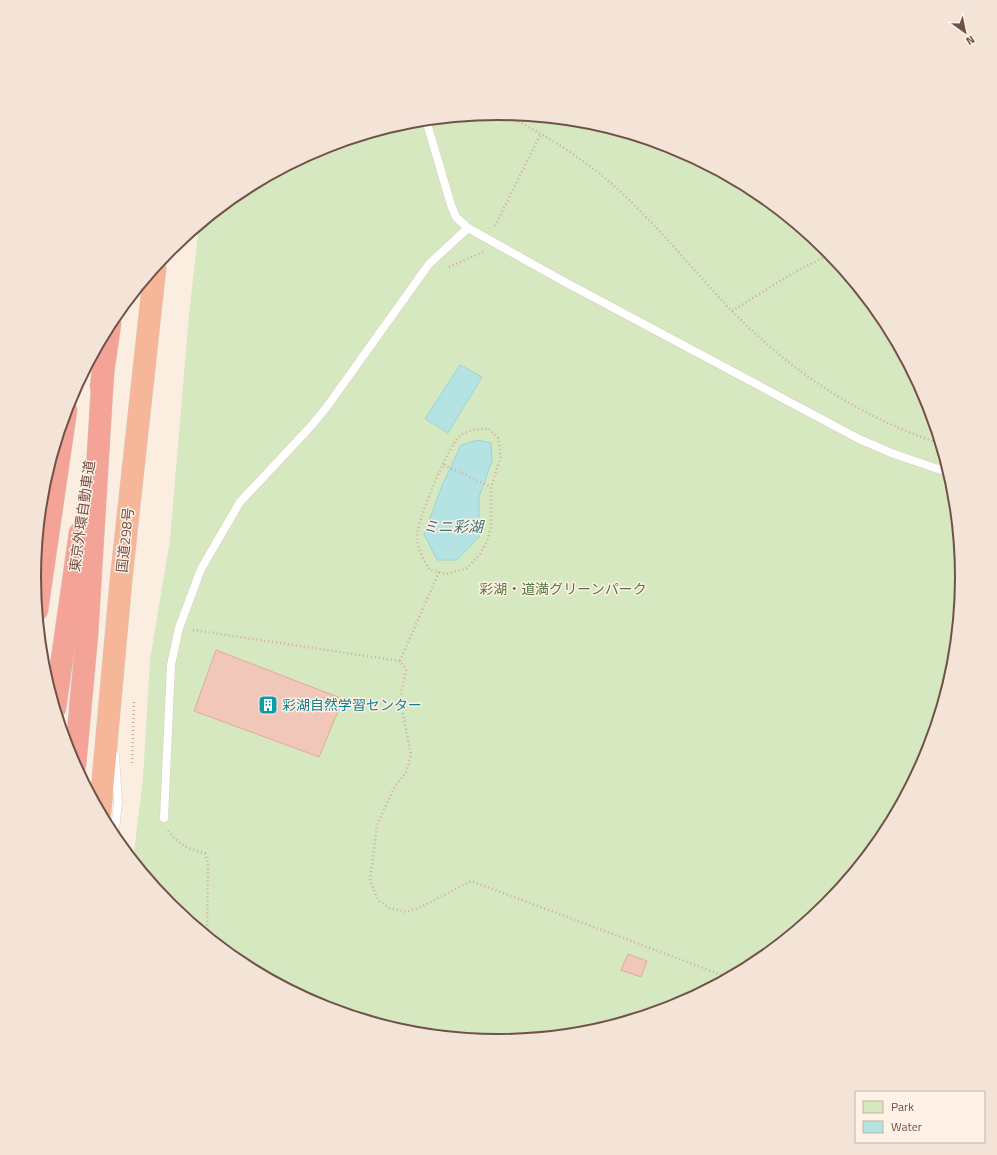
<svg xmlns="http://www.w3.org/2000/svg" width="997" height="1155" font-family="'Titillium Web','Noto Sans JP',sans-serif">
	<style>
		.green { fill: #d5e8bf }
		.water { fill: #b5e3e3; stroke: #9cd4d5 }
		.building { fill: #f0c7b8; stroke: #e2ab99 }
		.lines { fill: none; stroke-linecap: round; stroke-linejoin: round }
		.service-casing { stroke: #e1cabf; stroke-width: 9 }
		.trunk-casing { stroke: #d7cecc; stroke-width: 23 }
		.motorway-casing { stroke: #d7cecc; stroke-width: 23 }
		.path { stroke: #d4aa9c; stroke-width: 2.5; stroke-dasharray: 1 3; stroke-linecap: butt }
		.service { stroke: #fff; stroke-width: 8 }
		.trunk { stroke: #f6b698; stroke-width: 22 }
		.motorway { stroke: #f4a397; stroke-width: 22 }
		.labels { text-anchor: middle; stroke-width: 3; stroke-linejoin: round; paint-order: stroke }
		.street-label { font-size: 14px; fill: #715148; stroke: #fff1e5 }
		.park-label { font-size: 14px; fill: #577741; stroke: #fff1e5 }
		.culture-label { font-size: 14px; fill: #0d838f; stroke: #fff1e5; text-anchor: start }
		.water-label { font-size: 15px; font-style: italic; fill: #3c7576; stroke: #fff1e5 }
		.rim { fill: none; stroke: #715148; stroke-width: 2 }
	</style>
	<rect width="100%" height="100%" fill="#fbeddf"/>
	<path class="green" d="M499,113L589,122L676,148L757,191L827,249L885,320L928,400L954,487L963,578L954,668L928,755L885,836L827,906L756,964L676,1007L589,1033L498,1042L408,1033L321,1007L240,964L170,906L133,861L143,779L150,660L170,540L189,315L199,226L241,191L321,148L408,122Z"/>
	<g class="water">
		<path d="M460,365L482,377L448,433L425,419Z"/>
		<path d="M478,440L491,443L492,461L479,497V537L457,560H437L424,534L442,486L461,445Z"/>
	</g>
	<g class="building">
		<path d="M216,650L343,699L319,757L194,711Z"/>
		<path d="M628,954L647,961L641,977L621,970Z"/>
	</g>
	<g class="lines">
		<g class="service-casing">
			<g id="service">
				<path d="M426,120L451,205L456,217L468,228L563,281L859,439L894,454L950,473"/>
				<path d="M164,818L171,665L179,628L201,569L240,502L312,425L326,408L429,264L468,228"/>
				<path d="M114,838L118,802L115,756"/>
			</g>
		</g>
		<g class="trunk-casing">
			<path id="trunk" d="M100,812L121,580L155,268"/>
		</g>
		<g class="motorway-casing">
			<g id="motorway">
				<path d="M101,386L110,324"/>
				<path d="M37,610L66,410"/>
				<path d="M55,708L80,533"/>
				<path d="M75,765L87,635L103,372"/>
			</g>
		</g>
		<g class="path">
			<path d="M504,114C540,132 575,153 606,179C652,218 690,267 731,310C791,372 860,417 941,444"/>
			<path d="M495,226L541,133"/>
			<path d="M173,255L174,246"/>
			<path d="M449,267L483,252"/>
			<path d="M732,311L798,270L831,254"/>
			<path d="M489,429L498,438L501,456L491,487V526L488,539L480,554L466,569L446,574L430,570C424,561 418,550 417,539C415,524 448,446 460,436C467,429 481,429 489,429Z"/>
			<path d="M444,465L491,487"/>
			<path d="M193,630L400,661L406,670L400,699L411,755L406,773L395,786L377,825L370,881L378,900L389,908L407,912L423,906L471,881L730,978"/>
			<path d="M400,661L439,572"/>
			<path d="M132,763L134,699"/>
			<path d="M168,831C180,845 187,849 205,853L208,863L207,936"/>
			<path d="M126,853L127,844"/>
		</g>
		<use href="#service" class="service"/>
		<use href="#trunk" class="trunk"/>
		<use href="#motorway" class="motorway"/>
	</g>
	<defs>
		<g id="building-square" transform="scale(1)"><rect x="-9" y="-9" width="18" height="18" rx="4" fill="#0f9aa8" stroke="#fff1e5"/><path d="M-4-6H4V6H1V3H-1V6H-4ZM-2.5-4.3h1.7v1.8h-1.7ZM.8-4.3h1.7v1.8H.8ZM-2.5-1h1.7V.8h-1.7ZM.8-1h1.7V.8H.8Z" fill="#fff"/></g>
	</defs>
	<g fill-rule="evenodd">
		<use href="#building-square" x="268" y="705"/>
	</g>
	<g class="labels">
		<g class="street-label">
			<text transform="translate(82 516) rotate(-82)" y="5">東京外環自動車道</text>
			<text transform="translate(125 540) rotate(-84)" y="5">国道298号</text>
		</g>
		<g class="park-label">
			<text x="563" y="594">彩湖・道満グリーンパーク</text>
		</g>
		<g class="culture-label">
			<text x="282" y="710">彩湖自然学習センター</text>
		</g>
		<g class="water-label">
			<text x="453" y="532">ミニ彩湖</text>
		</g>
	</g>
	<path d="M0 0H997V1155H0ZM41 577a457 457 0 1 1 914 0a457 457 0 1 1-914 0Z" fill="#f4e4d8" fill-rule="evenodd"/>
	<path class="rim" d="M41 577a457 457 0 1 1 914 0a457 457 0 1 1-914 0Z"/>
	<rect x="855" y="1091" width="130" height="52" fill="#fff1e5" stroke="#c6b1a6"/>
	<rect x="863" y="1101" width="20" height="12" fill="#d5e8bf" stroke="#c6b1a6"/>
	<text x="891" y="1111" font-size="12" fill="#715148">Park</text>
	<rect x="863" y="1121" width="20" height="12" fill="#b5e3e3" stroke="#c6b1a6"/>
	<text x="891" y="1131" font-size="12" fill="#715148">Water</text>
	<g transform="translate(965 32) rotate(147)" stroke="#fff1e5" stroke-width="3" paint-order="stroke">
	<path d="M0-3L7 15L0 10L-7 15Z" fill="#715148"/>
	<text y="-6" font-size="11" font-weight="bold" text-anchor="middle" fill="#715148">N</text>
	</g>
</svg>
